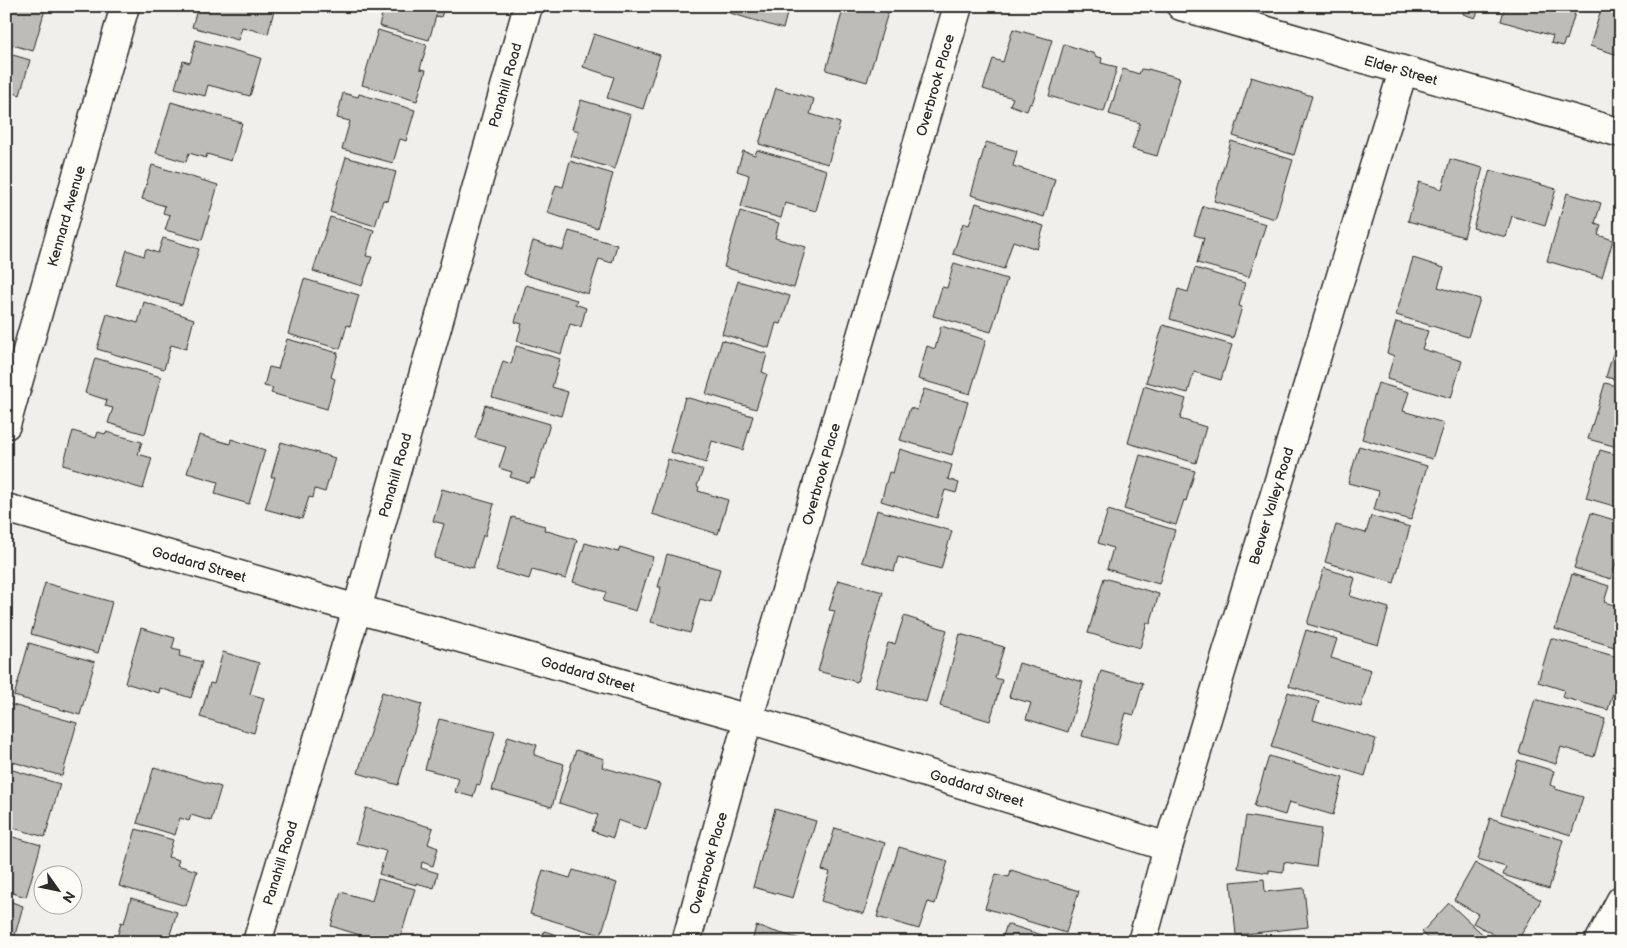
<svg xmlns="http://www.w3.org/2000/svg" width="1627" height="948" font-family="'Balsamiq Sans',sans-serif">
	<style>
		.building { fill: #bdbcb8; stroke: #2b2b2b }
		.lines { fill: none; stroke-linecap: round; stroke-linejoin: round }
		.minor-casing { stroke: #2b2b2b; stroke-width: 31 }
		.tertiary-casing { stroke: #2b2b2b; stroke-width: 31 }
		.minor { stroke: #fdfcf7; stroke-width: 28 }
		.tertiary { stroke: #fdfcf7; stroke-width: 28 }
		.labels { text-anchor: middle; stroke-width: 4; stroke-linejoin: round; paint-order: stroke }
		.street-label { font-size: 14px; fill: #2b2b2b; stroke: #fdfcf7 }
	</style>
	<rect width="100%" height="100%" fill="#f0efeb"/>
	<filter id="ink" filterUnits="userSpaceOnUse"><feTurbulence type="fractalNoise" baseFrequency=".02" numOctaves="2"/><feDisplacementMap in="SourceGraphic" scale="10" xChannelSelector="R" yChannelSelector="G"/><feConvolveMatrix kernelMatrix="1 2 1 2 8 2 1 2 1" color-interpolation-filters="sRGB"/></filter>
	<g filter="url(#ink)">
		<g class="building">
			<path d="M6,6H46L33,51L6,43Z"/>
			<path d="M198,6H275L268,34L242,27L238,40L192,27Z"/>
			<path d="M384,6H445L441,17L436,16L429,40L379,26Z"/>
			<path d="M707,6H789L783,29Z"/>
			<path d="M844,6H890L867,82L826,70Z"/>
			<path d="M1450,6H1481L1475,18L1463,14L1464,10Z"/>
			<path d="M1505,6H1577L1567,40L1565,39L1563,46L1551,43L1553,36L1501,21Z"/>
			<path d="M1602,6H1621V56L1590,46Z"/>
			<path d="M1013,29L1052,40L1032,104L1030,103L1027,111L1010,105L1013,98L983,89L993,59L1003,62Z"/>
			<path d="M378,30L427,45L420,69L426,70L417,101L362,85Z"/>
			<path d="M594,34L660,55L643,109L607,98L614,77L583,67Z"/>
			<path d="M196,40L261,58L250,96L208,85L205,96L175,88L183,61L190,63Z"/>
			<path d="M1064,44L1095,54V56L1102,58L1101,63L1117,67L1104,112L1049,96Z"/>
			<path d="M6,53L30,60L20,95L6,91Z"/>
			<path d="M1123,69L1139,74L1141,69L1148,70V69L1180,78L1157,156L1132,149L1140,123L1109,114Z"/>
			<path d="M1251,77L1312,96L1294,155L1233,136Z"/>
			<path d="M776,88L814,99L810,114L840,123L828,164L759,144Z"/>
			<path d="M343,93L358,97L359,94L415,110L406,141L400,139L393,163L342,149L350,121L337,118Z"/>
			<path d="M581,100L631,115L615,169L571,156L579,131L572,129Z"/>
			<path d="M171,102L242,123L231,161L207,154L206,158L189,153L186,162L156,153Z"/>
			<path d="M1231,141L1293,160L1275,219L1214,201Z"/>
			<path d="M986,142L1017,151L1013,166L1055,179L1044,217L971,195Z"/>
			<path d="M757,150L827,170L816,211L785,203L781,218L741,207L749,175L737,171L743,151L755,155Z"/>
			<path d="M346,157L396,172L388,201L383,200L375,226L330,212Z"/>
			<path d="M1450,159L1483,168L1464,237L1408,221L1419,182L1442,189Z"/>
			<path d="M570,161L613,174L597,228L547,213L556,185L563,187Z"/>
			<path d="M152,165L218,185L202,240L165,230L170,215L163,213L165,206L142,199Z"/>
			<path d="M1490,170L1556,189L1545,226L1512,216L1506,237L1473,228Z"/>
			<path d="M1567,193L1601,203L1595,223L1601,225L1598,235L1613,240L1602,277L1547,261Z"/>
			<path d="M976,203L1044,226L1037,249L1013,241L1004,269L953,254L963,223L969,225Z"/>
			<path d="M1203,206L1266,224L1249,277L1197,263L1204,238L1194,235Z"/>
			<path d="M740,211L779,223L775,238L806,247L794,288L724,267Z"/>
			<path d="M330,217L374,230L366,256L372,257L362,286L313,271Z"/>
			<path d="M569,231L617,245L612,263L599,259L588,294L523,274L533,241L563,250Z"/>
			<path d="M163,238L199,249L182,305L116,285L127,250L144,256L146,249L158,253Z"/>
			<path d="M1413,258L1444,268L1438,287L1480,299L1468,337L1396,315Z"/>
			<path d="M954,263L1007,279L991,332L933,316L942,287L947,288Z"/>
			<path d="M1195,268L1245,283L1239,306L1242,307L1233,338L1170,319L1178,289L1188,292Z"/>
			<path d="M304,279L359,295L350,326L347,325L340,349L288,334Z"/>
			<path d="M738,281L790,296L781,324L776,323L769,348L722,334Z"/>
			<path d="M526,285L577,300L575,304L586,308L581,327L570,324L561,354L517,341L522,324L515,322Z"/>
			<path d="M144,302L194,319L186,349L171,345L164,369L97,349L107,314L138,323Z"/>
			<path d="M1396,322L1428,331L1422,349L1462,361L1451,398L1387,379L1394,356L1387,353Z"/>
			<path d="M1163,325L1232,345L1221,380L1194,372L1188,393L1146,382Z"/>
			<path d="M941,326L986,340L970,394L918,379L927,346L935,349Z"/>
			<path d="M1621,327V381L1606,377Z"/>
			<path d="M287,339L338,353L331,377L335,379L327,409L271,393L273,388L264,386L269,367L278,369Z"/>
			<path d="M722,340L767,354L762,372L767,374L756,409L706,394Z"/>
			<path d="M516,346L560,359L552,387L568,392L561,416L492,397L503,361L511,364Z"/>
			<path d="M95,358L161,377L145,434L108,423L113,408L105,406L107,400L85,393Z"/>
			<path d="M1378,383L1409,392L1403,411L1444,423L1432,459L1362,439Z"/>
			<path d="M1605,383L1621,387V448L1588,439Z"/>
			<path d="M1144,386L1186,399L1180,419L1206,427L1196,463L1128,443Z"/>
			<path d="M924,389L968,402L952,455L900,440L910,408L917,410Z"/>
			<path d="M685,397L753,416L743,450L712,441L706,463L670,452Z"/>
			<path d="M485,405L550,424L534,479L531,478L529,483L510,477L512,472L499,468L506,447L475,438Z"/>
			<path d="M73,431L96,438L98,432L105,434L106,432L142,442L138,454L152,458L143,489L63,465Z"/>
			<path d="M199,435L230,444L231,439L265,450L249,504L215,494L218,482L187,473Z"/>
			<path d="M281,442L335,458L325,492L315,489L313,498L309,497L302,519L265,509L275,477H271Z"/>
			<path d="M1359,446L1427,466L1411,520L1374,510L1379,491L1348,483Z"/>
			<path d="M900,449L952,465L948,479L959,483L956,493L945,490L937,518L881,501L889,472L893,473Z"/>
			<path d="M1600,450L1621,456V508L1586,498Z"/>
			<path d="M1140,455L1195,471L1186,501L1184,500L1176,525L1124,509Z"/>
			<path d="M668,459L703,470L697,486L699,487L698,491L728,500L718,534L652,514Z"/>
			<path d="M442,489L494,504L485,536L483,535L473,568L434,558L444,524L433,521Z"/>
			<path d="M877,510L952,531L941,569L898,557L894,571L862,562Z"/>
			<path d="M1108,510L1175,530L1159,584L1107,569L1113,548L1098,543Z"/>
			<path d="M1591,513L1621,522V564L1616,563L1611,579L1574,568Z"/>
			<path d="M1371,516L1410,527L1394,583L1325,562L1336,525L1366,533Z"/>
			<path d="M512,517L545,526L544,530L577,540L566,579L532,570L529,579L496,570Z"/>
			<path d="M585,543L618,552L620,547L653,557L636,611L603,601L606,592L573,582Z"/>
			<path d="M667,554L720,569L711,602L700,599L690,633L651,622L661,587H658Z"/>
			<path d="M1324,568L1355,578L1350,596L1389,608L1378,645L1307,624Z"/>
			<path d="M1572,574L1609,586L1604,602L1621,607V649L1555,629Z"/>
			<path d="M1104,578L1159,594L1150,624L1147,622L1140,648L1088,633Z"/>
			<path d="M838,580L883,592L857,682L818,671L835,611L829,610Z"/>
			<path d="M45,583L112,602L98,653L31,634Z"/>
			<path d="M904,616L947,630L926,702L875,687L888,643L895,644Z"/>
			<path d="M141,628L175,638L172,649L181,651L179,656L202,662L191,698L160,688L159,693L125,683Z"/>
			<path d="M1306,630L1337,639L1331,658L1371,670L1361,707L1289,686Z"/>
			<path d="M960,634L1004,647L995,678L1002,680L990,721L940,706Z"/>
			<path d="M1551,638L1621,658V665L1608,710L1562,697L1564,690L1538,682Z"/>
			<path d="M29,643L95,662L80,715L14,696Z"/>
			<path d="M223,652L259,663L250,694L264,698L254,733L200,717L210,683L214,684Z"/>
			<path d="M1019,663L1083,682L1068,732L1026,719L1031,703L1009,697Z"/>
			<path d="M1101,671L1143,683L1134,715L1126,713L1117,745L1082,736Z"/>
			<path d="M382,692L422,704L398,785L358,773Z"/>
			<path d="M1288,692L1319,702L1313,720L1376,739L1365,776L1271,747Z"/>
			<path d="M1535,699L1605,719L1594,757L1561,747L1556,764L1519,753Z"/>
			<path d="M9,704L77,723L62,776L6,760V715Z"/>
			<path d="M439,719L495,732L480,785L477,784L473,797L455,792L459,778L425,769Z"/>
			<path d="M508,736L537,745L534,755L564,764L552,807L492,790Z"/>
			<path d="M576,750L604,759L602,767L660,784L646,830L618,820L613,838L592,831L598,815L559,803Z"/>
			<path d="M1269,756L1343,778L1333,815L1289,802L1285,815L1254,806Z"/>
			<path d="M1518,760L1554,771L1550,785L1556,787L1555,789L1583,797L1571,835L1501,814Z"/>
			<path d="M154,767L221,787L211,821L191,815L189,821L180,818L175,835L137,823Z"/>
			<path d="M6,768L60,784L45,837L6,826Z"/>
			<path d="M366,808L433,828L428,844L438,848L433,866L422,862L421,868L438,873L434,888L416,883V885L379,874L386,851L356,843Z"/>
			<path d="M775,809L816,821L793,898L753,887Z"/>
			<path d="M1246,816L1321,829L1316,867L1284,862L1283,872L1269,870V873L1238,868Z"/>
			<path d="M1490,818L1563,840L1549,889L1503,875L1506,867L1478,859Z"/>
			<path d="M835,828L885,843L864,914L821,901L830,872L822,870Z"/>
			<path d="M136,829L173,840L168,857L179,860L177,865L197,871L186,906L119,886Z"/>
			<path d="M6,835L41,845L26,897L6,891Z"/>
			<path d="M899,847L948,861L935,904L928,902L919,929L877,917Z"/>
			<path d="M1475,863L1541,900L1517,942H1507L1473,923L1478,914L1454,900Z"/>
			<path d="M543,870L570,878L573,870L617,883L601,935L530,914Z"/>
			<path d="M1011,870L1079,891L1066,933L985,908L996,874L1009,877Z"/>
			<path d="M378,879L415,889L399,942H382L331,926L341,892L372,901Z"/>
			<path d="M1264,879L1265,892L1304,888L1308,927L1236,935L1231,882Z"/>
			<path d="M131,898L177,912L168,941L116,942L121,922L124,923Z"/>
			<path d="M6,900L23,906L13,942H6Z"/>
			<path d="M1449,903L1491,942H1432L1422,932Z"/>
			<path d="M1007,924L1061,941L1060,942H1001Z"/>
			<path d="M756,926L800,939L799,942H752Z"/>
			<path d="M544,931L582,942H541Z"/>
			<path d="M334,936L356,942H333Z"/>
		</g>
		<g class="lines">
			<g class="minor-casing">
				<g id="minor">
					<path d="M1181,6L1621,133"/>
					<path d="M6,425L125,6"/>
					<path d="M6,508L357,609L749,719L1168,847"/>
					<path d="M257,942L357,609L528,6"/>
					<path d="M1142,942L1168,847L1403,71"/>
					<path d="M1599,942L1621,900"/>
				</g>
			</g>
			<g class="tertiary-casing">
				<path id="tertiary" d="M686,942L737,758L958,6"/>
			</g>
			<use href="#minor" class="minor"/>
			<use href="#tertiary" class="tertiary"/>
		</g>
	</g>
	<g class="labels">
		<g class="street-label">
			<text transform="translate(1401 70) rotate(16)" y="5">Elder Street</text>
			<text transform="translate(505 85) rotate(-74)" y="5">Panahill Road</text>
			<text transform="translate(935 85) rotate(-74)" y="5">Overbrook Place</text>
			<text transform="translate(66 216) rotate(-74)" y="5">Kennard Avenue</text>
			<text transform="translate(821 474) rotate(-74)" y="5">Overbrook Place</text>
			<text transform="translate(395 475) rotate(-74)" y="5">Panahill Road</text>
			<text transform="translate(1271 506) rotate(-73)" y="5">Beaver Valley Road</text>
			<text transform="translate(199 564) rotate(16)" y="5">Goddard Street</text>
			<text transform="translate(588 674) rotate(16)" y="5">Goddard Street</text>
			<text transform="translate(977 788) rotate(17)" y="5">Goddard Street</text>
			<text transform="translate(280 863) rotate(-73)" y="5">Panahill Road</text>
			<text transform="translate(708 863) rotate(-74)" y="5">Overbrook Place</text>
		</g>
	</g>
	<rect width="1627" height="948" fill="none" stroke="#fdfcf7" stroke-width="25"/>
	<rect x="12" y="12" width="1602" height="923" fill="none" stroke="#2b2b2b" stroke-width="2" filter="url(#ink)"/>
	<g transform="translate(58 890) rotate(123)"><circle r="24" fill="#fdfcf7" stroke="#a9a8a5"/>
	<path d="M0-4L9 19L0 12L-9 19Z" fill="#2b2b2b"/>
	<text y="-8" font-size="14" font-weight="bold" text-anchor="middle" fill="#2b2b2b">N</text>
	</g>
</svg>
